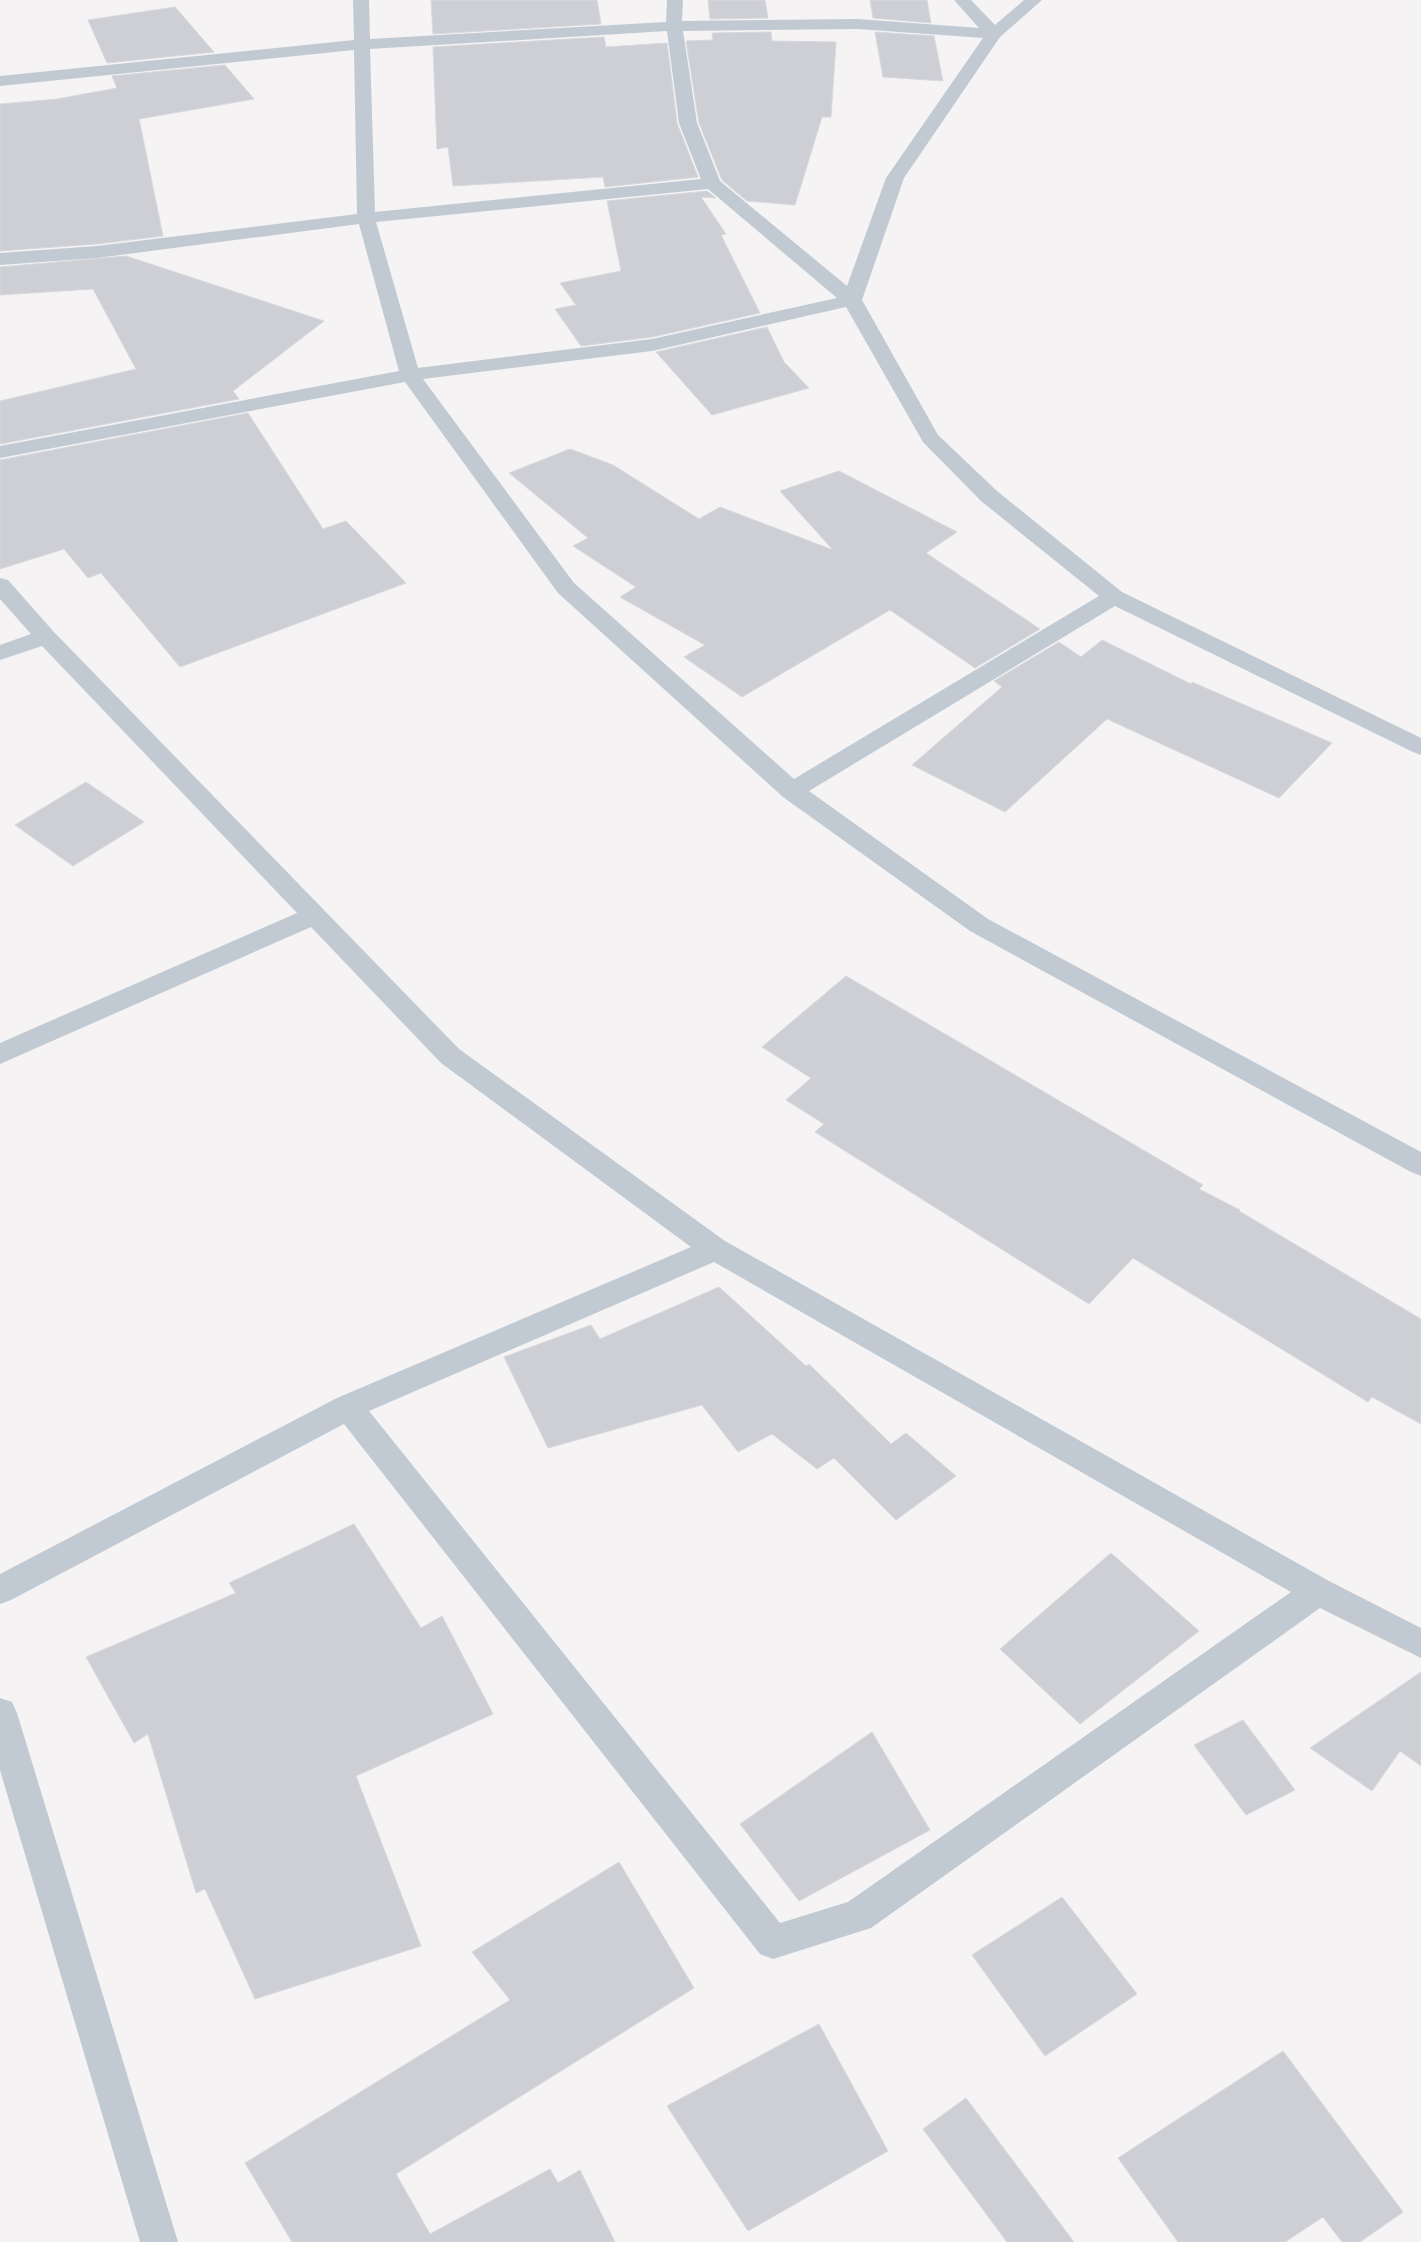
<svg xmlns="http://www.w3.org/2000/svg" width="1421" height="2242" font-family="Karla,sans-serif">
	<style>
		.building { fill: #cdcfd5; stroke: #d7d9de }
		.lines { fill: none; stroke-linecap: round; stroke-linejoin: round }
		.minor { fill: #c1cad2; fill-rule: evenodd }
	</style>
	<rect width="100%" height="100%" fill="#f5f3f3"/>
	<g class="building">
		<path d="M431,0H597L601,24L433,34Z"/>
		<path d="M708,0H765L768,18L710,19Z"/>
		<path d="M870,0H927L931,23L873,18Z"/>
		<path d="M175,7L214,52L107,63L88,20Z"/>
		<path d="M771,32L772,41L836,42L831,117H822L795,205L747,201L722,180L699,123L686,41L713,40L712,33Z"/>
		<path d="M875,32L934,36L943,81L883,77Z"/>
		<path d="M604,37L606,47L667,43L677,123L698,177L605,187L603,177L453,186L448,147L437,149L433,47Z"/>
		<path d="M225,65L254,99L139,119L163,236L97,244L0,251V104L57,99L117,88L112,76Z"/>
		<path d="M707,191L716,198L701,197L726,234L721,235L760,313L652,337L581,346L555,309L576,305L560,283L621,271L607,201Z"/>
		<path d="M126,256L324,321L233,391L239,399L0,444V401L136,369L93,289L0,295V267Z"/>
		<path d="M767,327L784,362L809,388L712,415L656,352Z"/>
		<path d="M248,413L323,529L346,521L406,583L180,667L101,573L88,578L64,549L0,569V460Z"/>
		<path d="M570,449L613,465L699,519L720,507L833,550L780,491L839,471L957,532L926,553L1040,629L975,668L890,610L742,697L684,657L705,645L620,597L636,587L573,546L588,538L509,473Z"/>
		<path d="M1102,640L1191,684L1192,682L1332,743L1279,798L1107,719L1005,812L912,765L1002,687L994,681L1059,642L1081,657Z"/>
		<path d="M86,782L144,822L73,866L15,825Z"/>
		<path d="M846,976L1203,1185L1199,1189L1240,1210L1239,1211L1421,1319V1424L1372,1397L1368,1402L1133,1258L1089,1304L815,1132L824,1124L786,1100L811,1078L762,1047Z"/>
		<path d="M719,1287L806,1366L809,1364L891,1444L906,1433L956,1476L896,1520L834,1458L817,1469L772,1434L738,1452L702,1405L548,1448L504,1357L591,1325L600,1339Z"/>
		<path d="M354,1524L421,1628L442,1616L493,1714L356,1776L421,1946L255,1999L205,1889L196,1893L148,1734L134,1743L86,1657L236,1593L229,1583Z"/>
		<path d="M1111,1553L1199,1631L1080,1724L1000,1649Z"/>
		<path d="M1421,1672V1766L1400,1751L1372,1791L1310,1748Z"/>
		<path d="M1243,1720L1295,1790L1246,1815L1194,1745Z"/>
		<path d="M872,1732L930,1830L799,1901L740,1824Z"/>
		<path d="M619,1862L694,1988L396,2174L430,2234L550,2169L558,2183L580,2170L615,2242H292L245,2163L510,2000L472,1952Z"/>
		<path d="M1062,1897L1137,1994L1045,2056L972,1955Z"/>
		<path d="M819,2024L888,2151L748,2231L667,2106Z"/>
		<path d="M1283,2051L1403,2212L1360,2242H1342L1323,2217L1285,2242H1178L1118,2158Z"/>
		<path d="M966,2098L1074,2242H1007L923,2129Z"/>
	</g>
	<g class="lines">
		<g class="minor">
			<path d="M353,0H369L370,39L666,22L667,0H683L682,21L858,19L979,28L954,0H971L995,25L1024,0H1042L1000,37L904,178L862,300L938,435L997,491L1122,592L1421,738V755L1413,752L1115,606L809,791L988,919L1421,1152V1176L1411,1172L970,931L783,797L558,593L405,382L0,458V446L399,371L359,224L97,258L0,265V253L97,246L357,214L354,50L0,86V76L354,40ZM858,29L983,38L886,178L847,286L720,181L697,123L683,31ZM667,31L679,123L701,179L375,212L370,49ZM708,189L837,298L652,339L418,368L376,222ZM846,307L923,442L981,501L1099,596L794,779L574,583L423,379L652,351Z"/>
			<path d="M0,578L8,580L54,632L459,1049L725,1241L1329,1581L1421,1628V1658L1320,1608L871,1928L773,1959L760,1954L344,1424L11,1600L0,1604V1574L337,1398L691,1247L441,1063L311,927L0,1064V1043L297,913L42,646L0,660V645L31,634L0,599ZM714,1262L1291,1592L848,1902L780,1923L369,1411Z"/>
			<path d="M0,1698L12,1702L17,1713L178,2242H140L0,1770Z"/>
		</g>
	</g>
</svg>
